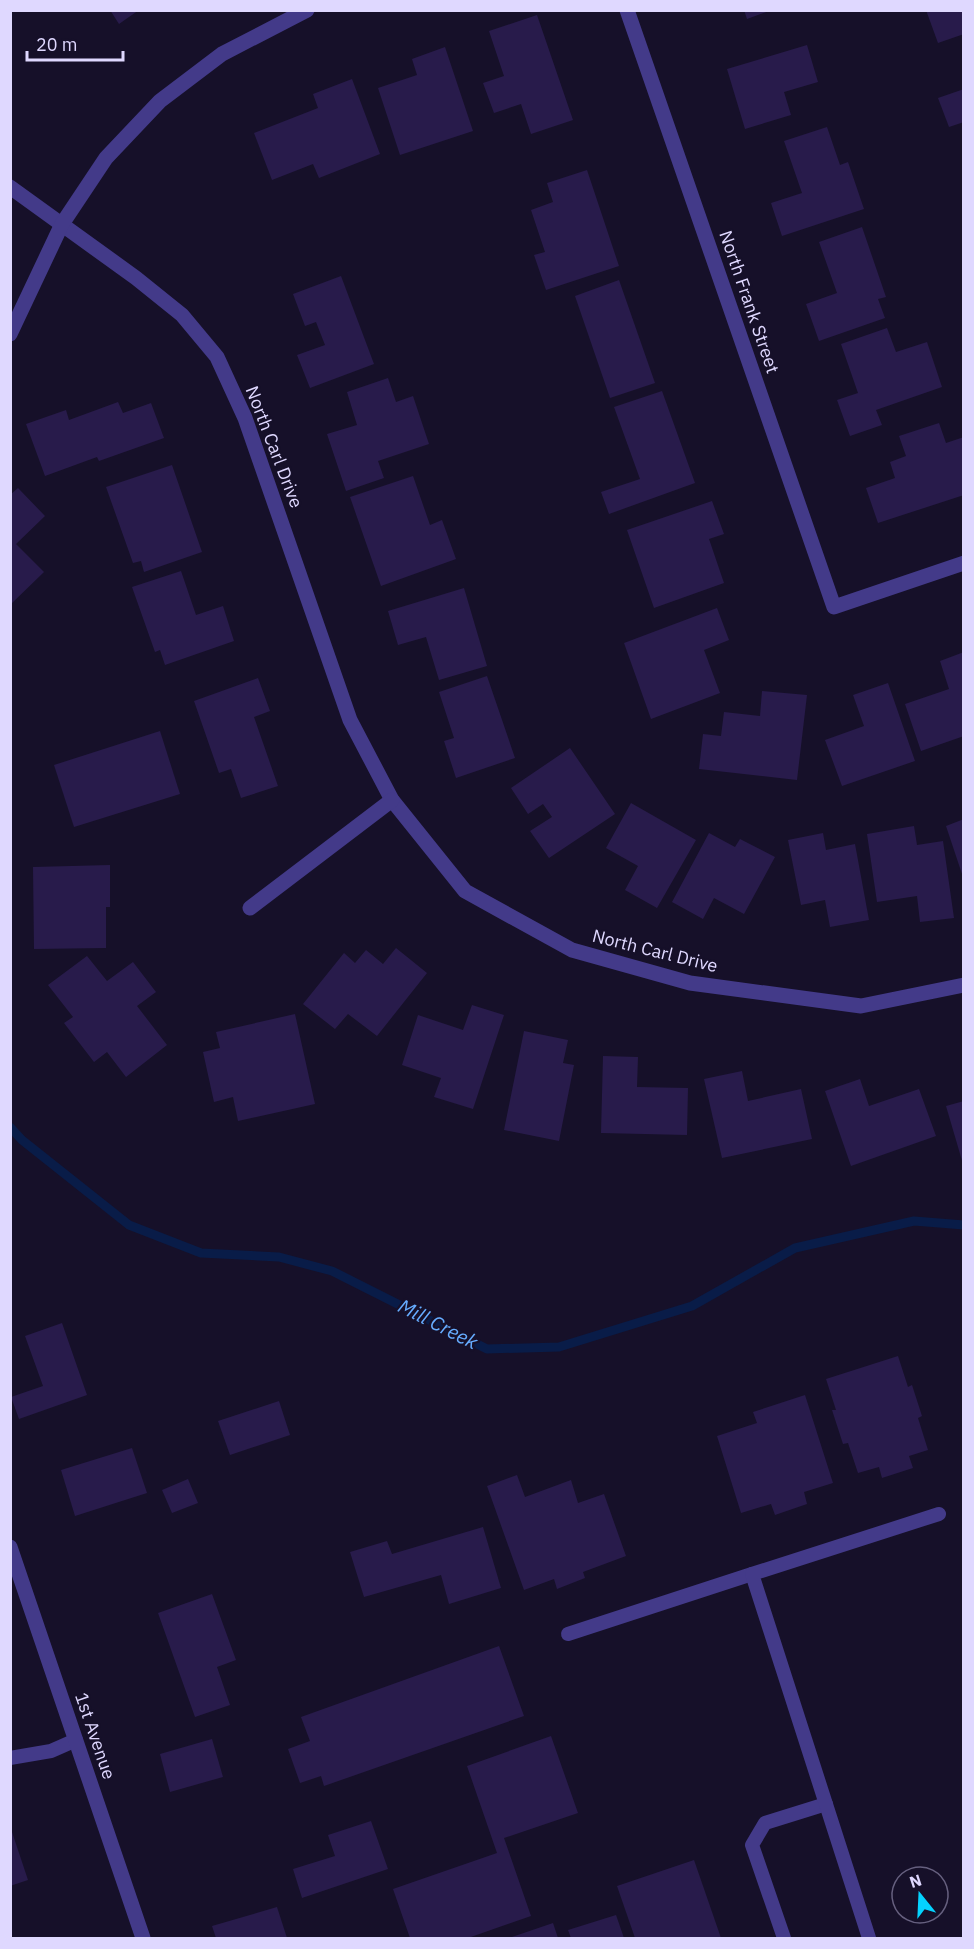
<svg xmlns="http://www.w3.org/2000/svg" width="974" height="1949" font-family="'IBM Plex Sans',sans-serif">
	<style>
		.lines { fill: none; stroke-linecap: round; stroke-linejoin: round }
		.stream { stroke: #091c48; stroke-width: 9 }
		.building { fill: #281b4b }
		.lane { stroke: #433a89; stroke-width: 14 }
		.street { stroke: #433a89; stroke-width: 15 }
		.labels { text-anchor: middle; stroke-width: 4.5; stroke-linejoin: round; paint-order: stroke }
		.street-label { font-size: 18px; fill: #dfd8ff; stroke: #161029 }
		.water-label { font-size: 20px; font-style: italic; fill: #66acff; stroke: #161029 }
	</style>
	<rect width="100%" height="100%" fill="#161029"/>
	<g class="lines">
		<path class="stream" d="M10,1127L22,1140L129,1225L201,1253L279,1257L332,1271L487,1349L559,1347L692,1306L795,1248L914,1221L964,1225"/>
	</g>
	<g class="building">
		<path d="M110,10H139L119,24Z"/>
		<path d="M744,10H769V11L747,19Z"/>
		<path d="M926,10H964V34L938,43Z"/>
		<path d="M537,15L573,120L531,134L521,104L494,113L483,83L504,76L489,31Z"/>
		<path d="M807,45L818,82L784,92L791,115L745,129L727,69Z"/>
		<path d="M445,47L473,131L400,155L378,88L417,75L412,59Z"/>
		<path d="M352,79L380,154L319,178L313,164L272,180L254,133L318,108L313,94Z"/>
		<path d="M964,89V122L949,127L938,98Z"/>
		<path d="M827,127L840,165L848,162L864,209L782,236L771,203L802,193L784,141Z"/>
		<path d="M587,170L619,266L546,290L534,255L545,252L531,210L553,202L547,183Z"/>
		<path d="M862,227L886,297L878,299L885,318L819,341L806,304L837,293L819,242Z"/>
		<path d="M341,276L374,364L310,388L297,355L325,345L316,322L305,326L293,294Z"/>
		<path d="M619,280L655,383L610,398L575,296Z"/>
		<path d="M887,328L896,352L927,342L942,387L876,410L882,425L850,436L837,400L858,393L841,344Z"/>
		<path d="M388,378L396,402L413,396L429,444L378,461L384,478L346,491L327,434L357,425L347,392Z"/>
		<path d="M662,391L695,483L609,514L601,492L640,479L614,407Z"/>
		<path d="M118,402L123,413L151,403L164,438L99,461L97,457L45,476L26,424L66,410L69,420Z"/>
		<path d="M939,423L946,443L964,437V495L878,523L866,488L895,478L890,462L906,456L899,436Z"/>
		<path d="M172,465L202,552L144,572L141,561L133,563L106,487Z"/>
		<path d="M413,476L430,525L442,520L456,559L381,586L350,497Z"/>
		<path d="M18,488L45,516L16,544L44,572L10,605V495Z"/>
		<path d="M712,501L724,534L709,539L724,583L654,608L627,530Z"/>
		<path d="M181,571L196,615L223,606L234,641L165,665L160,650L155,652L132,587Z"/>
		<path d="M464,588L487,666L439,680L426,637L398,645L388,611Z"/>
		<path d="M717,608L729,640L704,650L720,693L651,719L624,643Z"/>
		<path d="M964,652V736L921,751L905,704L949,689L940,661Z"/>
		<path d="M487,676L515,758L456,778L444,741L454,738L439,692Z"/>
		<path d="M258,678L270,711L254,717L278,786L241,798L231,769L219,773L194,701Z"/>
		<path d="M888,683L915,761L842,786L825,740L864,726L853,695Z"/>
		<path d="M762,691L807,695L797,780L699,769L703,734L721,736L724,712L760,716Z"/>
		<path d="M160,731L180,794L74,827L54,765Z"/>
		<path d="M570,748L615,814L549,858L530,831L552,817L543,804L528,814L511,788Z"/>
		<path d="M631,803L696,840L657,908L625,890L638,866L606,848Z"/>
		<path d="M964,819V877H963L946,826Z"/>
		<path d="M914,826L917,845L943,841L954,918L920,922L917,896L877,902L867,834Z"/>
		<path d="M709,833L735,847L740,839L775,857L744,914L714,898L703,919L672,902Z"/>
		<path d="M823,833L826,850L855,844L869,920L830,927L825,900L801,905L788,840Z"/>
		<path d="M110,865V907H106V948L34,949L33,867Z"/>
		<path d="M396,948L427,973L377,1036L348,1014L335,1029L303,1004L344,953L355,963L366,950L383,964Z"/>
		<path d="M87,956L107,981L133,962L156,992L137,1006L167,1045L126,1077L107,1052L94,1062L64,1023L73,1017L48,985Z"/>
		<path d="M472,1005L504,1015L473,1109L434,1097L441,1078L402,1065L418,1015L463,1030Z"/>
		<path d="M295,1014L315,1104L238,1121L233,1097L214,1102L203,1052L220,1048L216,1032Z"/>
		<path d="M524,1031L568,1040L563,1063L574,1065L559,1141L504,1130Z"/>
		<path d="M603,1056L638,1057L637,1087L688,1088L687,1135L601,1133Z"/>
		<path d="M742,1071L748,1101L801,1089L812,1139L722,1158L704,1079Z"/>
		<path d="M860,1079L869,1106L919,1089L936,1136L851,1166L825,1091Z"/>
		<path d="M964,1101V1164H963L946,1106Z"/>
		<path d="M62,1323L87,1395L19,1419L11,1397L43,1386L25,1336Z"/>
		<path d="M898,1356L908,1387L912,1385L922,1416L918,1418L928,1450L909,1456L913,1468L882,1478L879,1467L858,1473L848,1443L843,1444L832,1410H836L826,1379Z"/>
		<path d="M805,1395L833,1483L804,1492L807,1504L775,1515L771,1504L741,1513L717,1436L757,1423L753,1412Z"/>
		<path d="M279,1401L290,1435L230,1455L218,1421Z"/>
		<path d="M132,1448L147,1493L75,1516L61,1470Z"/>
		<path d="M517,1475L525,1497L571,1480L578,1503L604,1494L626,1556L583,1572L585,1578L557,1589L554,1579L524,1590L487,1486Z"/>
		<path d="M188,1479L198,1503L172,1513L162,1490Z"/>
		<path d="M483,1527L501,1588L449,1604L441,1575L364,1597L350,1552L387,1541L392,1554Z"/>
		<path d="M212,1594L236,1660L217,1667L230,1705L195,1717L158,1613Z"/>
		<path d="M499,1646L524,1716L324,1786L321,1776L300,1783L288,1749L310,1741L301,1717Z"/>
		<path d="M551,1736L578,1813L504,1838L531,1916L468,1938H410L393,1889L497,1853L467,1766Z"/>
		<path d="M212,1739L223,1777L170,1792L160,1754Z"/>
		<path d="M371,1821L388,1869L302,1898L293,1869L335,1856L328,1835Z"/>
		<path d="M10,1826L28,1880L10,1886Z"/>
		<path d="M694,1860L721,1938H635L617,1886Z"/>
		<path d="M277,1907L287,1938H216L212,1926Z"/>
		<path d="M616,1915L624,1938H571L568,1930Z"/>
		<path d="M553,1923L558,1938H509Z"/>
	</g>
	<g class="lines">
		<g class="lane">
			<path d="M568,1634L752,1574"/>
			<path d="M10,1758L51,1751L76,1740"/>
			<path d="M784,1938L752,1845L765,1823L826,1804"/>
			<path d="M869,1938L752,1574L939,1514"/>
		</g>
		<g class="street">
			<path d="M627,10L834,607L964,563"/>
			<path d="M10,187L136,278L182,315L217,357L245,418L350,720L392,800L465,891L572,950L690,983L861,1006L964,985"/>
			<path d="M10,334L62,224L106,158L160,101L222,54L307,10"/>
			<path d="M250,908L392,800"/>
			<path d="M10,1547L143,1938"/>
		</g>
	</g>
	<g class="labels">
		<g class="street-label">
			<text transform="translate(749 302) rotate(71)" y="6">North Frank Street</text>
			<text transform="translate(274 447) rotate(69)" y="6">North Carl Drive</text>
			<text transform="translate(655 951) rotate(14)" y="6">North Carl Drive</text>
			<text transform="translate(95 1736) rotate(71)" y="6">1st Avenue</text>
		</g>
		<g class="water-label">
			<text transform="translate(438 1324) rotate(27)" y="7">Mill Creek</text>
		</g>
	</g>
	<rect width="974" height="1949" fill="none" stroke="#dfd8ff" stroke-width="24"/>
	<g transform="translate(920 1895) rotate(342)"><circle r="28" fill="#161029" stroke="#66607f" stroke-width="1.5"/>
	<path d="M0-4.5L10 22L0 15L-10 22Z" fill="#04d3ff"/>
	<text y="-9" font-size="16" font-weight="bold" text-anchor="middle" fill="#dfd8ff">N</text>
	</g>
	<path d="M27 51v9h96v-9" fill="none" stroke="#dfd8ff" stroke-width="3"/>
	<text x="36" y="51" font-size="18" fill="#dfd8ff" stroke="#161029" stroke-width="4.5" paint-order="stroke">20 m</text>
</svg>
